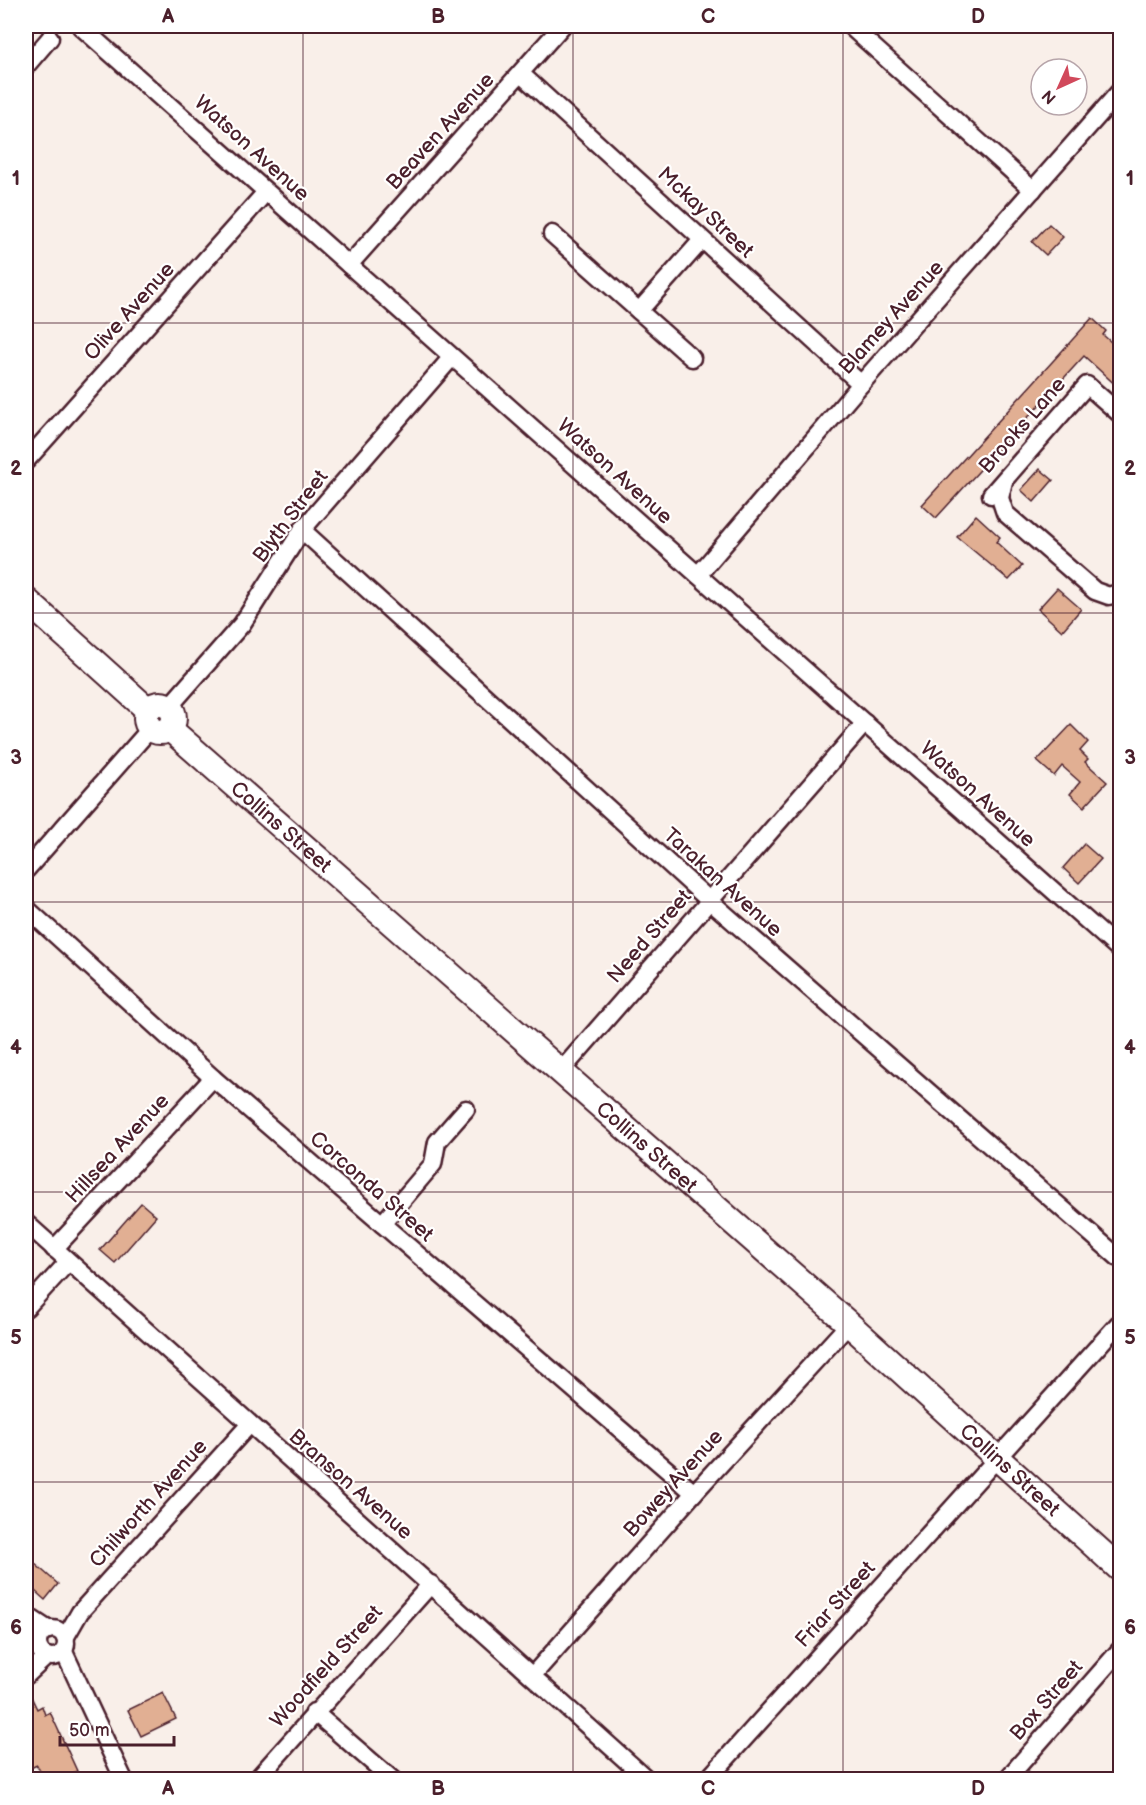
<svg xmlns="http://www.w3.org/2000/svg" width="1146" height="1805" font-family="'Balsamiq Sans',sans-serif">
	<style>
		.building { fill: #e1af93; stroke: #4a1f2b; stroke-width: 1.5 }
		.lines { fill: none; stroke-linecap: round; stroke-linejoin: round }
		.street-casing { stroke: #4a1f2b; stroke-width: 21 }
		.secondary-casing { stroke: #4a1f2b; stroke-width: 28 }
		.street { stroke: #fff; stroke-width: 16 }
		.secondary { stroke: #fff; stroke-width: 24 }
		.grid { fill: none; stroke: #4a1f2b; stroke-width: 1.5; stroke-opacity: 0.55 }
		.labels { text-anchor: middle; stroke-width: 4.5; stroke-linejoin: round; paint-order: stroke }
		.street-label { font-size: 21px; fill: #4a1f2b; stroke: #fff }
		.neatline { fill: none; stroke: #4a1f2b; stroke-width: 2 }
		.grid-label { font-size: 20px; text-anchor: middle; font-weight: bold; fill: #4a1f2b }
	</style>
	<rect width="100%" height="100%" fill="#f9efe9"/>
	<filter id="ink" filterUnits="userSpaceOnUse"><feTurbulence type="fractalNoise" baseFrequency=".0167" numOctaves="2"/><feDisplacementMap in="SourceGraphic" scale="12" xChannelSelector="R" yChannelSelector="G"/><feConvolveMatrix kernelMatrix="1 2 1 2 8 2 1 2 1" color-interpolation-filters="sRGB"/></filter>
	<g filter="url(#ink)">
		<g class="building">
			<path d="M1049,224L1063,237L1046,255L1032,242Z"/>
			<path d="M1092,318L1106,331L1103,335L1120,350V389L1084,356L936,518L922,505Z"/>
			<path d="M1040,469L1053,480L1034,502L1021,490Z"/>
			<path d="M976,515L1000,537L996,542L1022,566L1009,580L957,537Z"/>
			<path d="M1057,588L1081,609L1062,631L1038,609Z"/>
			<path d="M1071,725L1088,742L1080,751L1088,759L1085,762L1107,782L1084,807L1070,794L1080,782L1062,766L1054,776L1037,761Z"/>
			<path d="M1084,844L1101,859L1079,883L1063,868Z"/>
			<path d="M141,1203L156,1216L115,1263L100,1250Z"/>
			<path d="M26,1556L58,1584L45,1600L26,1583Z"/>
			<path d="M26,1686L37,1709L42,1706L45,1715L50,1712L56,1725L77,1771L67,1776L69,1779H44L37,1765L26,1770Z"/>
			<path d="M163,1693L176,1719L141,1736L128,1710Z"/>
		</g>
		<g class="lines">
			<g class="street-casing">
				<g id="street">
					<path d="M80,26L1120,950"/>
					<path d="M850,26L1033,190"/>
					<path d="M26,66L50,38"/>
					<path d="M521,74L861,384"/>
					<path d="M552,234L692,358"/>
					<path d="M349,265L562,26"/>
					<path d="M639,311L702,240"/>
					<path d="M26,461L266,192"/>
					<path d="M1004,481L1000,498L1005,513L1095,591L1109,596L1120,592"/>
					<path d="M991,495L1087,385L1120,414"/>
					<path d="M302,530L710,901L1120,1259"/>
					<path d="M698,575L861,384L1120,91"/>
					<path d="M169,707L242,624L302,530L452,357"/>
					<path d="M26,870L150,729"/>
					<path d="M26,908L213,1078L694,1493"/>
					<path d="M561,1071L865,723"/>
					<path d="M26,1223L648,1780"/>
					<path d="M382,1224L433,1164L437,1142L466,1109"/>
					<path d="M54,1249L213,1078"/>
					<path d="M26,1308L68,1262"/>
					<path d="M26,1615L49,1630"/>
					<circle cx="52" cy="1643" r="14"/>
					<path d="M65,1638L80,1612L249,1425"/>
					<path d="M64,1652L124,1780"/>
					<path d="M533,1675L694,1493L849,1324"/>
					<path d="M26,1676L47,1656"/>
					<path d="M314,1712L393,1780"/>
					<path d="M256,1780L431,1584"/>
					<path d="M707,1780L1120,1322"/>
					<path d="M1006,1780L1120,1650"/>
				</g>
			</g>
			<g class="secondary-casing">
				<g id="secondary">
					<path d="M26,600L148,710"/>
					<circle cx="160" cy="718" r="14"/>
					<path id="s1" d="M170,729L849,1324L1120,1569"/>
				</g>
			</g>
			<use href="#street" class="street"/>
			<use href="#secondary" class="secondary"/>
		</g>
	</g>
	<path class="grid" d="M303,26V1780M573,26V1780M843,26V1780M26,323H1120M26,613H1120M26,902H1120M26,1192H1120M26,1482H1120"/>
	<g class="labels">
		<g class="street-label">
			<text transform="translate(440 131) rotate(-48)" y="7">Beaven Avenue</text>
			<text transform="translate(252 148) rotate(42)" y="7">Watson Avenue</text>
			<text transform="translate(706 212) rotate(43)" y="7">Mckay Street</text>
			<text transform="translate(129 311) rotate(-48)" y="7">Olive Avenue</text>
			<text transform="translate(891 317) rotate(-48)" y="7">Blamey Avenue</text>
			<text transform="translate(1022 425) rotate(-49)" y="7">Brooks Lane</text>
			<text transform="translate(615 471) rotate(42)" y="7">Watson Avenue</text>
			<text transform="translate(290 516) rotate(-53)" y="7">Blyth Street</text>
			<text transform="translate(978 794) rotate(42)" y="7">Watson Avenue</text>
			<text dy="7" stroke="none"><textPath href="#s1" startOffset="148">Collins Street</textPath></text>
			<text transform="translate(723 882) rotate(42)" y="7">Tarakan Avenue</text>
			<text transform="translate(649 936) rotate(-49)" y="7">Need Street</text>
			<text dy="7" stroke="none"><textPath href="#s1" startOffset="634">Collins Street</textPath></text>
			<text transform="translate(117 1148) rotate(-47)" y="7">Hillsea Avenue</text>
			<text transform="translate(372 1186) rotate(41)" y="7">Corconda Street</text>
			<text dy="7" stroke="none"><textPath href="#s1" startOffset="1120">Collins Street</textPath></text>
			<text transform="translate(673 1483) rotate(-48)" y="7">Bowey Avenue</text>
			<text transform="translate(351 1484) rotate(41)" y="7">Branson Avenue</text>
			<text transform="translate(148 1503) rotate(-48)" y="7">Chilworth Avenue</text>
			<text transform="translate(835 1604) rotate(-48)" y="7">Friar Street</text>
			<text transform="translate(326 1666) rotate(-48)" y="7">Woodfield Street</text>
			<text transform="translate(1046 1700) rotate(-49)" y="7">Box Street</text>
		</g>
	</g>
	<rect width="1146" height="1805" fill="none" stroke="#fff" stroke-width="66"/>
	<g transform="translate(1059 87) rotate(225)"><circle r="28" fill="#ffffff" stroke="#b7a5aa" stroke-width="1.5"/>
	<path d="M0-4.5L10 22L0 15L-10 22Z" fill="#d1495b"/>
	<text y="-9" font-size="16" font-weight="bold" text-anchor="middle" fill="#4a1f2b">N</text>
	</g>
	<path d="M60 1736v9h114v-9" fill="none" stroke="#4a1f2b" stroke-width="3"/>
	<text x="69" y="1736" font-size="18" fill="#4a1f2b" stroke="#ffffff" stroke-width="4.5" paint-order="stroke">50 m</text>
	<rect x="33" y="33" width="1080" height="1739" class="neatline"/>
	<g class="grid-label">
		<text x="168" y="23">A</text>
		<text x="438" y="23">B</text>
		<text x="708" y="23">C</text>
		<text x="978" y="23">D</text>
		<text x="16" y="185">1</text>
		<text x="1130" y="185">1</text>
		<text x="16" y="475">2</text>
		<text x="1130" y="475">2</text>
		<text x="16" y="764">3</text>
		<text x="1130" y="764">3</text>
		<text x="16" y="1054">4</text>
		<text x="1130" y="1054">4</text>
		<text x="16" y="1344">5</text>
		<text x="1130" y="1344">5</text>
		<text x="16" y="1634">6</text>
		<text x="1130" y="1634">6</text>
		<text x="168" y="1795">A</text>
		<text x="438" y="1795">B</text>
		<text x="708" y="1795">C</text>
		<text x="978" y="1795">D</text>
	</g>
</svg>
